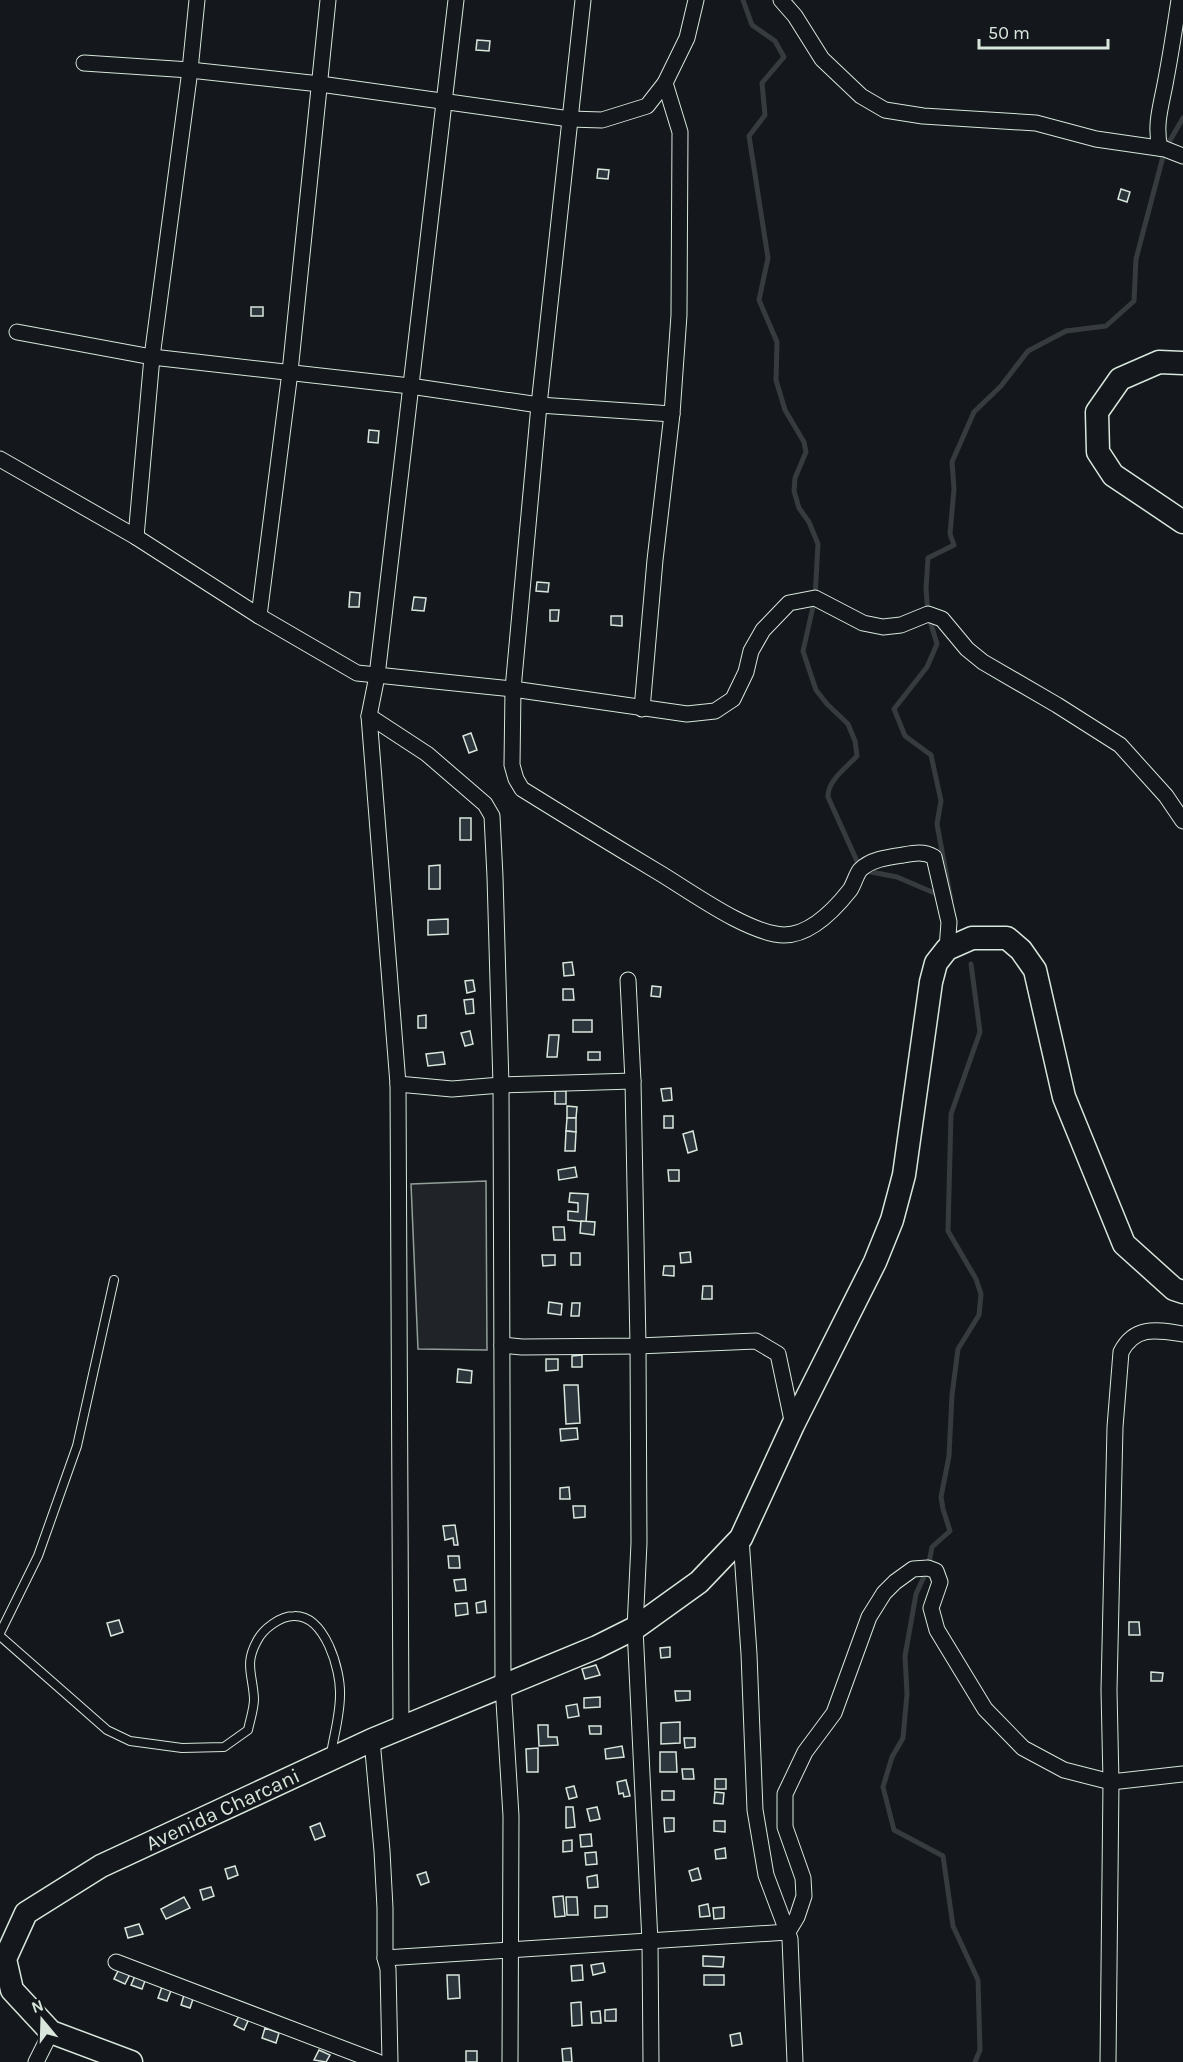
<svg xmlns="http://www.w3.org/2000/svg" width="1183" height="2062" font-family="Karla,sans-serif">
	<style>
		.green { fill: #202428; stroke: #939e99; stroke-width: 1.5 }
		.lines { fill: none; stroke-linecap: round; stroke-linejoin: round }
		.stream { stroke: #363b3e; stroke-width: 5 }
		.building { fill: #2c363c; stroke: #d8e6dc; stroke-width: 1.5 }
		.service-casing { stroke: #d8e6dc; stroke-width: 10 }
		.minor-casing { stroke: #d8e6dc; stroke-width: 17 }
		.secondary-casing { stroke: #d8e6dc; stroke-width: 25 }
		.service { stroke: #14181c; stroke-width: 8 }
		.minor { stroke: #14181c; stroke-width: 15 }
		.secondary { stroke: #14181c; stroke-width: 22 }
		.labels { text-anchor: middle; stroke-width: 4.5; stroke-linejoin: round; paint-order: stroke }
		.street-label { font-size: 21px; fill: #d8e6dc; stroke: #14181c }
	</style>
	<rect width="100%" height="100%" fill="#14181c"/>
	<path class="green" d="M486,1181L487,1350L418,1349L411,1184Z"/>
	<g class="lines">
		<g class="stream">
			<path d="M743,0L752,25L775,41L784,57L762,83L765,115L749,136L768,258L759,300L777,342L776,380L785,410L804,442L806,452L795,478L794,491L799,508L809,522L818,544L815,598L803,651L816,690L827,704L848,724L855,741L857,756C847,767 827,781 828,797L861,870L897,877L939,895"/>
			<path d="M951,900L937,824L941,801L931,755L905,736L894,709L927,667L937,644L928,614L926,589L928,558L954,545L950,534L954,489L952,462L974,412L1001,386L1028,351L1066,331L1106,326L1134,301L1136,259L1165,149L1183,118"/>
			<path d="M971,964L980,1032L951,1114L948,1231L976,1279L981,1294L979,1315L958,1349L952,1395L949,1456L941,1497L943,1509L950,1531L932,1547L928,1568L916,1594L905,1656L907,1694L903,1738L892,1757L883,1787L894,1830L943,1856L953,1926L978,1980L980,2050L975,2062"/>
		</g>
	</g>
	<g class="building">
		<path d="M477,40L490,41L489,51L476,50Z"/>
		<path d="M598,169L609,170L608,179L597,178Z"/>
		<path d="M1121,189L1130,192L1127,202L1118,199Z"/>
		<rect x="251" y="307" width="12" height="9"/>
		<path d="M369,430L379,431L378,443L368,442Z"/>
		<path d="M537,582L549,583L548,592L536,591Z"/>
		<path d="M350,592L360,593L359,607H349Z"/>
		<path d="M414,597L426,598L424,611L412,610Z"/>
		<path d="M550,610H559L558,621H550Z"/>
		<path d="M611,616H622V626L611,625Z"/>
		<path d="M471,733L477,750L469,753L463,736Z"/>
		<rect x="460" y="818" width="11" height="22"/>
		<path d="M440,865V889H429V866Z"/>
		<path d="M448,919V934L428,935V920Z"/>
		<path d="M572,962L574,975L564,976L563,963Z"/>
		<path d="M473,980L475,991L467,993L465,981Z"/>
		<path d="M652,986L661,987L660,997L651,996Z"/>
		<path d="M563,989H573L574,1000H563Z"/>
		<path d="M473,999L474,1013L466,1014L464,1000Z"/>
		<path d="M426,1015V1028H418V1016Z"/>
		<rect x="573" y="1020" width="19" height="12"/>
		<path d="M470,1031L473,1044L465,1046L461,1033Z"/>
		<path d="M549,1035H559L557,1057H547Z"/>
		<path d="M443,1052L445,1064L428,1066L426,1054Z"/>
		<rect x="588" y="1052" width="12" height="8"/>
		<path d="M671,1088L672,1100L663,1101L661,1089Z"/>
		<rect x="555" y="1091" width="11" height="13"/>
		<path d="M567,1106L577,1107L576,1118H567Z"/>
		<rect x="664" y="1116" width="9" height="12"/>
		<path d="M567,1118H576V1132L566,1131Z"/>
		<path d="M566,1131L576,1132L575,1151H565Z"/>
		<path d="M693,1131L697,1150L688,1153L683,1134Z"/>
		<path d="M575,1167L577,1177L559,1180L558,1170Z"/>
		<path d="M668,1170H679V1181H669Z"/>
		<path d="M570,1193L588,1194L586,1222L568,1220V1211L578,1212V1203L569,1202Z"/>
		<path d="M581,1221L595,1222L594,1235L580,1233Z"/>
		<path d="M553,1227H564L565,1240H554Z"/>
		<path d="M690,1252L691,1262L681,1263L680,1253Z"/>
		<rect x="571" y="1253" width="9" height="12"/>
		<path d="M542,1255H555V1265L543,1266Z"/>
		<path d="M664,1266H674V1276L663,1275Z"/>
		<path d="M703,1286H712V1299H702Z"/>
		<path d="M549,1302L562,1304L561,1315L548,1313Z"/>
		<path d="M572,1303H580L579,1316H571Z"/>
		<path d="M582,1355V1367H572V1356Z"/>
		<path d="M546,1359H558V1370L546,1371Z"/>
		<path d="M458,1369L472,1371L471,1383L457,1382Z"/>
		<path d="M564,1385H578L580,1423L566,1424Z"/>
		<path d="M577,1428L578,1439L561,1441L560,1429Z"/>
		<path d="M569,1487L570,1499H560V1488Z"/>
		<path d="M573,1506H585V1517L574,1518Z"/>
		<path d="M455,1525L458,1545H454L453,1538L445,1540L443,1526Z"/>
		<path d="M448,1556H459L460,1568H449Z"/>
		<path d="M465,1579L466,1590L456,1591L454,1580Z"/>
		<path d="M485,1601L486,1612L477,1613L476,1603Z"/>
		<path d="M467,1603L468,1614L456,1616L455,1604Z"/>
		<path d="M119,1620L123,1632L111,1636L107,1623Z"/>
		<path d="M1129,1622H1139L1140,1635H1129Z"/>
		<path d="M670,1647V1657L661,1658L660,1648Z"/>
		<path d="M596,1665L600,1675L585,1679L582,1669Z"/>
		<path d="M1151,1672L1163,1673L1162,1681H1151Z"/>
		<path d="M675,1691H690V1700L676,1701Z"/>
		<path d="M600,1697V1707L584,1708V1698Z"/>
		<path d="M577,1704L579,1716L568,1718L566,1706Z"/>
		<path d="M680,1722V1743L661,1744V1723Z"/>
		<path d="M538,1725H548V1737H557L558,1745L539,1746Z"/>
		<path d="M589,1726H601V1734H590Z"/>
		<path d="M684,1738H695V1747L685,1748Z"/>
		<path d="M622,1746L624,1757L606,1759L605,1749Z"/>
		<path d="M538,1748V1772H527L526,1749Z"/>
		<path d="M660,1752H676L677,1772H660Z"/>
		<path d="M682,1769H693L694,1779H683Z"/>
		<rect x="715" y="1779" width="11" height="10"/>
		<path d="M626,1780L630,1796L624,1797L623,1793L619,1794L617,1782Z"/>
		<path d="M574,1786L577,1797L569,1799L566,1788Z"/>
		<rect x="662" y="1791" width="12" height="9"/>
		<path d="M715,1792L724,1793L723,1804L714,1803Z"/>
		<path d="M566,1807H573L575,1827L566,1828Z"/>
		<path d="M597,1807L600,1819L590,1821L587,1809Z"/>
		<path d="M664,1818H674V1831L665,1832Z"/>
		<path d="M714,1821H725V1832L714,1831Z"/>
		<path d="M320,1823L325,1836L315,1840L310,1827Z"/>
		<path d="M591,1834L592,1846L581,1847L580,1835Z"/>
		<path d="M572,1840V1851L563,1852V1841Z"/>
		<path d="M725,1848L726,1858L716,1859L715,1850Z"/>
		<path d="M596,1852L597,1864L586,1865L585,1853Z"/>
		<path d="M235,1866L238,1875L228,1879L225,1869Z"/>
		<path d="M698,1868L701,1879L692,1881L689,1871Z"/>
		<path d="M426,1872L429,1882L421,1885L417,1875Z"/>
		<path d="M597,1875L598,1887L588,1888L587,1877Z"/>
		<path d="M211,1887L214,1896L203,1900L200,1890Z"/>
		<path d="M563,1896L565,1916L555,1917L553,1897Z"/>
		<path d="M184,1897L190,1908L166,1919L161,1909Z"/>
		<path d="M566,1897H577L578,1915H567Z"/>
		<path d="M708,1904L710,1916L700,1917L699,1906Z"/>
		<path d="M595,1906H607V1917L595,1918Z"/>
		<path d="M724,1907V1918L714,1919L713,1908Z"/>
		<path d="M139,1924L143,1934L128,1938L125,1928Z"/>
		<path d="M703,1956L724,1957L723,1967L703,1966Z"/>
		<path d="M603,1963L605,1972L593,1975L591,1965Z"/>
		<path d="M582,1965L583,1980L572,1981L571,1966Z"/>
		<path d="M119,1969L130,1974L125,1984L114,1979Z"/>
		<path d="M136,1974L146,1978L142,1989L131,1985Z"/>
		<path d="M447,1975H459L460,1998L448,1999Z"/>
		<rect x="704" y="1975" width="20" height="10"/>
		<path d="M163,1984L172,1988L167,2001L158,1998Z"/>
		<path d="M184,1995L193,1999L190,2008L181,2005Z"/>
		<path d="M581,2002L582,2025L572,2026L571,2003Z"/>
		<path d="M616,2009V2021H605V2010Z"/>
		<path d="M600,2011L601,2023H592L591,2012Z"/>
		<path d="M239,2016L248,2021L244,2030L234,2025Z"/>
		<path d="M265,2028L279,2033L276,2043L262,2038Z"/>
		<path d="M740,2033L742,2044L732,2046L730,2035Z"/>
		<path d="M571,2048L572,2062H563L562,2049Z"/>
		<path d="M319,2050L330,2055L326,2062L314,2060Z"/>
		<rect x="466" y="2051" width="11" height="11"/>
	</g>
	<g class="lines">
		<g class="service-casing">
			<g id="service">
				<path d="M0,1633L38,1556L77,1446L114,1280"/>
				<path d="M0,1636L107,1730L130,1741L182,1748L224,1747L248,1730C250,1720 254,1709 254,1699C253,1675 244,1664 257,1641C263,1629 280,1616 294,1616C325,1615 341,1670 340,1695C340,1715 334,1735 331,1754"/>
			</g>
		</g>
		<g class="minor-casing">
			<g id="minor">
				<path d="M583,0L539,405L513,689L512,765L516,779L522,789C567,817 613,845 658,872C690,891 748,934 784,935C810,935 835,909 850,890C854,884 856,875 860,870C871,859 889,857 903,855C914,853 924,851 934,857L949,922L947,949"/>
				<path d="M781,0L795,16L822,59L861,96L885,110L923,116L1036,123L1096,139L1165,149L1183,156"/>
				<path d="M84,63L190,70L320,84L570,119L602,120L647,106L665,83L687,38L696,0"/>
				<path d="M1160,148C1154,124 1162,103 1166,79C1171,53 1175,26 1179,0"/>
				<path d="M17,332L152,357L410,386L539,405L672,414"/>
				<path d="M0,459L136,537L259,616L357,673L513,689L687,714L715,711L733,699L746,672L751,651L763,630L789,603L815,598L863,623L883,627L901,625L928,614L942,619L967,649L983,662L1057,705L1120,745L1166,796L1183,821"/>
				<path d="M136,537L152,357L190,70L197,0"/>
				<path d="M259,616L290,372L328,0"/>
				<path d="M642,709L655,560L672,414L679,315L680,132L665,83"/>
				<path d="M369,716L427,754L485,804L492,816L495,877L501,1085L503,1685L511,1816L510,2062"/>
				<path d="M628,980L633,1081L638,1346L639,1543L635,1628L650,1942L651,2062"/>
				<path d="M398,1084L452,1089L501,1085L633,1081"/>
				<path d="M502,1345L522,1347L638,1346L756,1341L778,1354L793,1425"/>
				<path d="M741,1538L749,1654L755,1810L766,1875L790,1939L795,2062"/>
				<path d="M401,1727L398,1084L369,716L377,676L456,0"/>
				<path d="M372,1740L382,1851L385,1908V1958L388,1969L390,2062"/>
				<path d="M788,1932L797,1917L804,1896L803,1878L785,1827V1794L805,1752L834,1713L869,1617L884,1593L895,1582L913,1569L928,1568L936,1571L940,1582L931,1608L937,1630L985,1709L1023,1748L1064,1770L1111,1782L1183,1774"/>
				<path d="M385,1958L788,1932"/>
				<path d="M116,1962L378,2062"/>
				<path d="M36,2062L51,2032"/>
				<path d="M1108,2062L1111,1782L1109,1690L1115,1427L1121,1352C1135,1325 1157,1330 1183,1334"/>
			</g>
		</g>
		<g class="secondary-casing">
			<g id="secondary">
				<path d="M1183,363L1159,362L1120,379L1097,412L1098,452L1113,475L1183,522"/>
				<path id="s1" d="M131,2062L51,2032L12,1990L5,1959L26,1913L101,1866L372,1740L597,1647L635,1628L699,1582L741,1538L793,1425L875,1262L892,1220L904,1175L931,982L936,963L947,949L972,938H1007L1021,950L1035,970L1064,1097L1124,1244L1174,1289L1183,1292"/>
			</g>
		</g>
		<use href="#service" class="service"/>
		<use href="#minor" class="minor"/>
		<use href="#secondary" class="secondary"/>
	</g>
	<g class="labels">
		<g class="street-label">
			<text dy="7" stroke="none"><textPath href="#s1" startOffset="448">Avenida Charcani</textPath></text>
		</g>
	</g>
	<g transform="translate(42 2020) rotate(341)" stroke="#14181c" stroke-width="4.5" paint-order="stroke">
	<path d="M0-4.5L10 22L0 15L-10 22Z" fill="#d8e6dc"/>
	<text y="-9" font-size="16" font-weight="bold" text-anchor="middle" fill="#d8e6dc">N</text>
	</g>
	<path d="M979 39v9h129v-9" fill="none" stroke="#d8e6dc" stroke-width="3"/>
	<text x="988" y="39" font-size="18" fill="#d8e6dc" stroke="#14181c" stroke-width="4.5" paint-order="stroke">50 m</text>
</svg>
